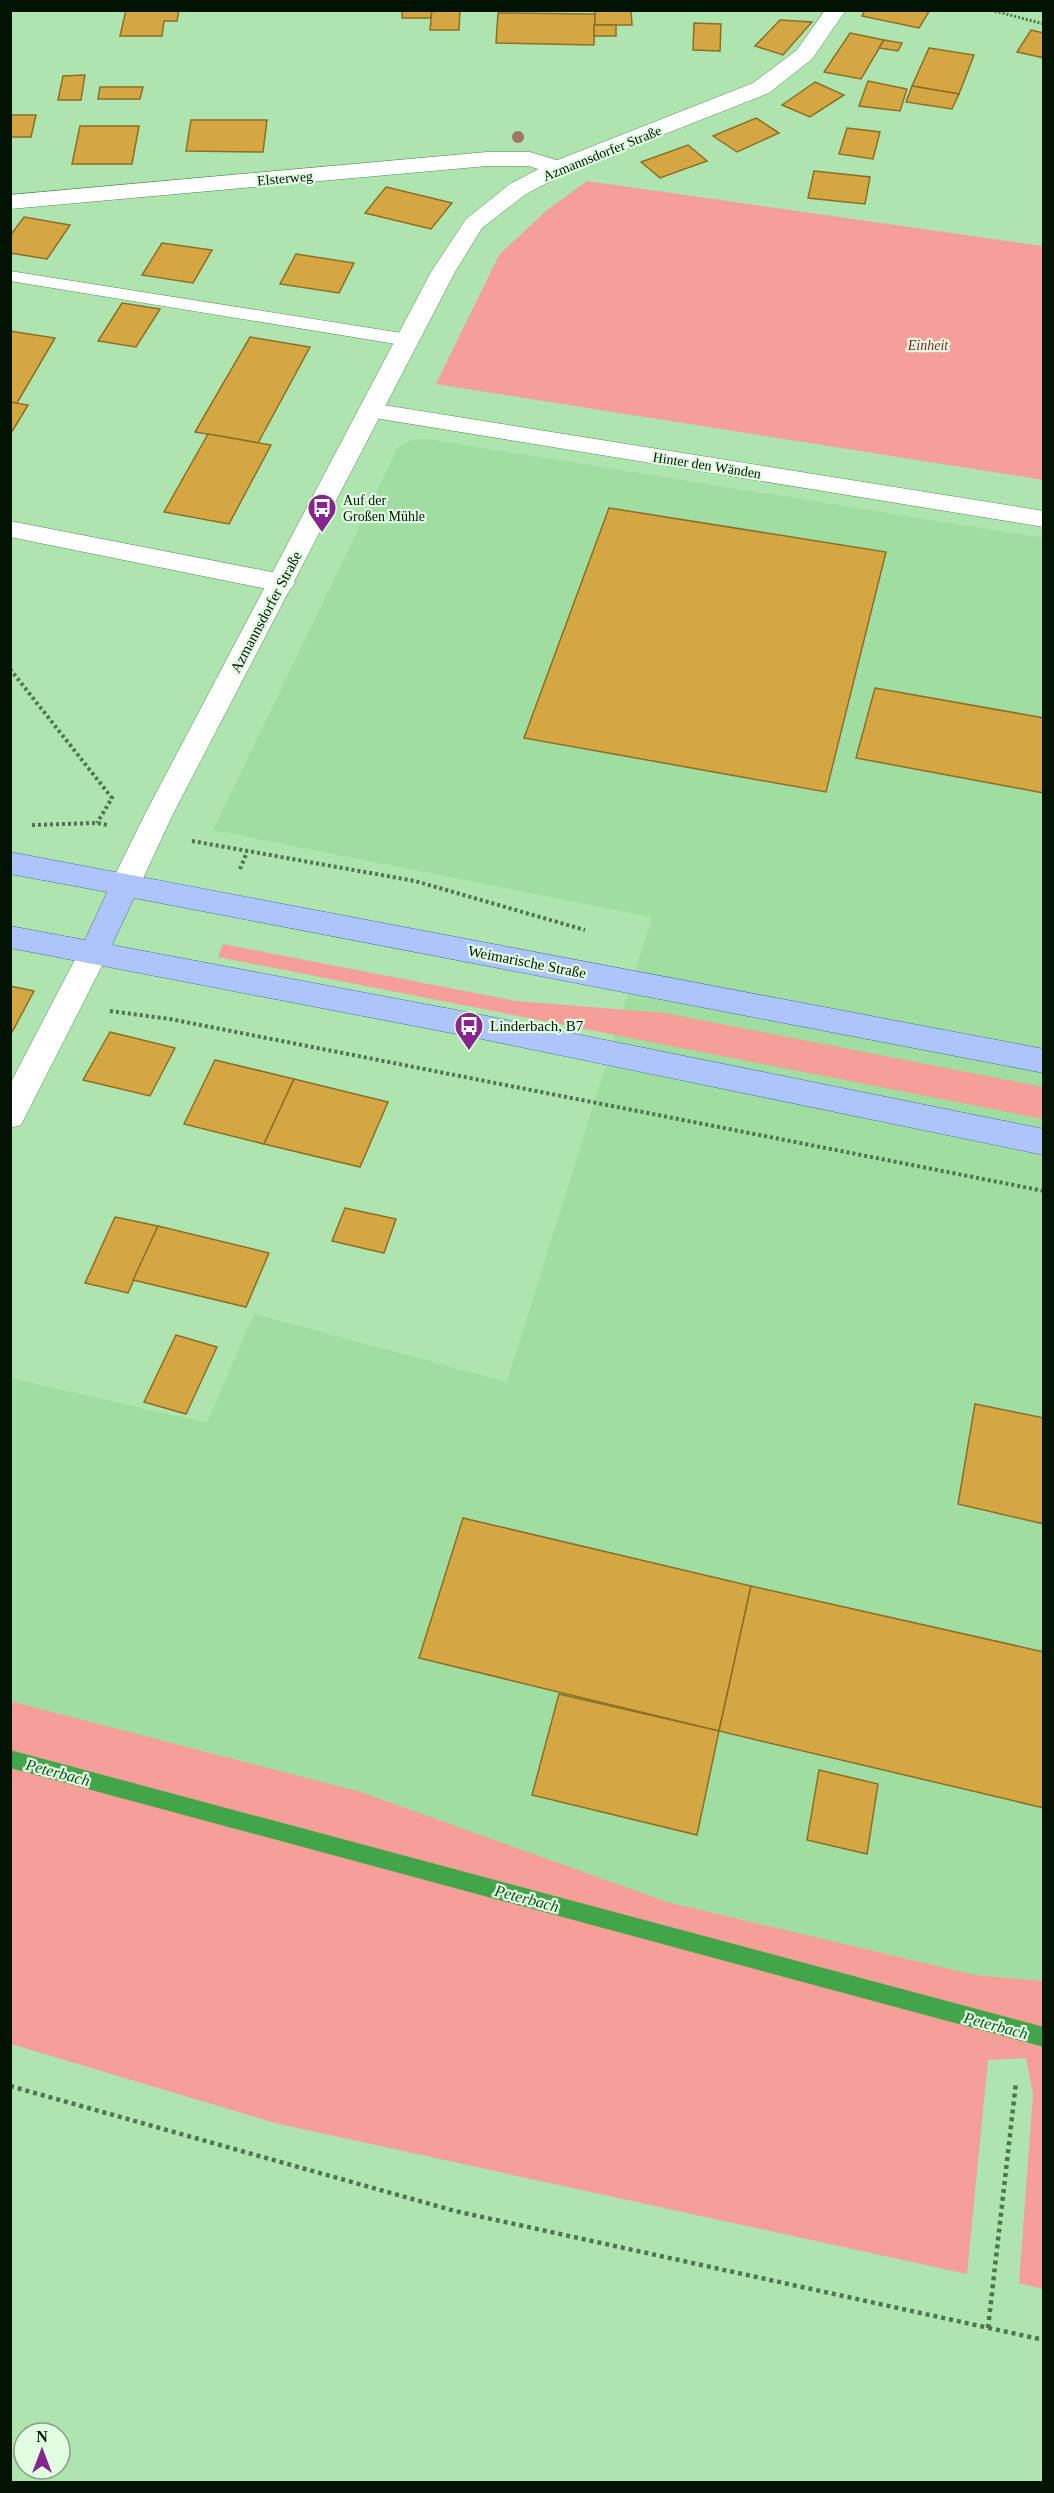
<svg xmlns="http://www.w3.org/2000/svg" width="1054" height="2493" font-family="Georgia,serif">
	<style>
		.built { fill: #9fdda0 }
		.green { fill: #f59f98 }
		.lines { fill: none; stroke-linecap: round; stroke-linejoin: round }
		.stream { fill: #42a549; fill-rule: evenodd }
		.building { fill: #d4a742; stroke: #8c6e28; stroke-width: 1.5 }
		.service-casing { stroke: #578b58; stroke-width: 1 }
		.minor-casing { stroke: #578b58; stroke-width: 1 }
		.tertiary-casing { stroke: #578b58; stroke-width: 1 }
		.primary-casing { stroke: #4d6da1; stroke-width: 1 }
		.path-far2 { stroke: #507350; stroke-width: 3; stroke-dasharray: 2 2; stroke-linecap: butt }
		.path-far1 { stroke: #507350; stroke-width: 4; stroke-dasharray: 3 3; stroke-linecap: butt }
		.path { stroke: #507350; stroke-width: 4.5; stroke-dasharray: 4 4; stroke-linecap: butt }
		.service { fill: #fff; fill-rule: evenodd }
		.minor { fill: #fff; fill-rule: evenodd }
		.tertiary { fill: #fff; fill-rule: evenodd }
		.primary { fill: #adc5fa; fill-rule: evenodd }
		.tree { fill: #9f7861 }
		.labels { text-anchor: middle; stroke-width: 4.5; stroke-linejoin: round; paint-order: stroke }
		.far-street-label { font-size: 14px; fill: #011302; stroke: #e2fee2 }
		.far-park-label { font-size: 14px; font-style: italic; fill: #921e22; stroke: #e2fee2 }
		.far-poi-label { font-size: 14px; fill: #011302; stroke: #e2fee2; text-anchor: start }
		.street-label { font-size: 15px; fill: #011302; stroke: #e2fee2 }
		.poi-label { font-size: 15px; fill: #011302; stroke: #e2fee2; text-anchor: start }
		.water-label { font-size: 16px; font-style: italic; fill: #085014; stroke: #e2fee2 }
	</style>
	<rect width="100%" height="100%" fill="#aee5ae"/>
	<path class="built" d="M427,439L1043,538V1981L975,1975L667,1902L361,1792L11,1701L10,1378L207,1423L254,1314L507,1382L652,917L213,830L398,447L411,440Z"/>
	<g class="green">
		<path d="M587,181L1043,246V480L436,384L499,255L547,210Z"/>
		<path d="M223,944L516,1001L665,1013L1043,1087V1119L218,957Z"/>
		<path d="M10,1701L361,1792L667,1902L975,1975L1043,1981V2289L1019,2283L1033,2094L1026,2058L988,2060L967,2274L279,2124L11,2044Z"/>
	</g>
	<g class="lines">
		<path class="stream" d="M10,1750L1044,2027V2047L10,1768Z"/>
	</g>
	<g class="building">
		<path d="M126,10H179L177,21H164L162,36H120Z"/>
		<path d="M402,10H432L431,18H402Z"/>
		<path d="M432,10H460L459,30H430Z"/>
		<path d="M595,10H631L632,25H594Z"/>
		<path d="M865,10H930L919,28L862,16Z"/>
		<path d="M498,13L595,14L594,45L496,43Z"/>
		<path d="M780,20L812,22L783,55L755,46Z"/>
		<path d="M694,23L721,24L720,51L693,50Z"/>
		<rect x="594" y="25" width="22" height="11"/>
		<path d="M1031,30L1044,33V58L1017,52Z"/>
		<path d="M850,33L884,40L861,79L824,72Z"/>
		<path d="M884,40L902,43L898,51L879,48Z"/>
		<path d="M929,48L974,55L959,94L912,86Z"/>
		<path d="M85,75L81,100H58L63,76Z"/>
		<path d="M868,81L907,89L900,111L859,106Z"/>
		<path d="M815,82L844,95L810,117L782,105Z"/>
		<path d="M912,86L959,94L952,109L906,102Z"/>
		<path d="M100,87H143L140,99H98Z"/>
		<path d="M10,115H36L31,137H10Z"/>
		<path d="M756,118L779,133L737,152L713,136Z"/>
		<path d="M191,120H267L263,152L186,151Z"/>
		<path d="M80,126H139L132,164H72Z"/>
		<path d="M847,128L880,132L873,159L839,154Z"/>
		<path d="M688,145L707,161L660,178L641,162Z"/>
		<path d="M814,171L870,177L865,204L808,198Z"/>
		<path d="M386,187L452,203L431,229L365,213Z"/>
		<path d="M24,217L70,225L47,259L10,253V236Z"/>
		<path d="M162,243L212,250L193,283L142,275Z"/>
		<path d="M296,254L354,263L339,293L280,284Z"/>
		<path d="M122,303L160,309L136,347L98,341Z"/>
		<path d="M10,331L55,338L17,403L10,402Z"/>
		<path d="M250,337L310,347L258,443L195,432Z"/>
		<path d="M10,402L28,405L10,435Z"/>
		<path d="M208,434L271,445L229,524L164,512Z"/>
		<path d="M609,508L886,552L826,792L524,738Z"/>
		<path d="M875,688L1044,718V793L856,758Z"/>
		<path d="M10,986L34,991L10,1036Z"/>
		<path d="M110,1032L175,1048L150,1096L83,1080Z"/>
		<path d="M215,1060L294,1079L264,1144L184,1124Z"/>
		<path d="M294,1079L388,1102L360,1167L264,1144Z"/>
		<path d="M345,1208L396,1219L384,1253L332,1241Z"/>
		<path d="M115,1217L158,1226L128,1293L85,1283Z"/>
		<path d="M158,1226L269,1253L246,1307L133,1280Z"/>
		<path d="M176,1335L217,1347L186,1414L144,1402Z"/>
		<path d="M975,1404L1044,1418V1524L958,1504Z"/>
		<path d="M463,1518L751,1586L719,1731L419,1658Z"/>
		<path d="M751,1586L1044,1652V1808L719,1731Z"/>
		<path d="M559,1694L719,1731L697,1835L532,1795Z"/>
		<path d="M819,1770L878,1784L867,1854L807,1840Z"/>
	</g>
	<g class="lines">
		<g class="service-casing">
			<path id="service" d="M10,271L408,334L415,336L417,340L415,344L408,346L10,281Z"/>
		</g>
		<g class="minor-casing">
			<g id="minor">
				<path d="M487,152H530L566,163L569,168L566,173L558,175L528,166H487L10,209V195Z"/>
				<path d="M371,403L1044,511V527L362,416L359,411L362,406Z"/>
				<path d="M10,521L282,574L291,577L295,583L291,589L282,592L10,537Z"/>
				<path d="M93,943L104,946L108,954L21,1125L10,1128V1084L82,946Z"/>
			</g>
		</g>
		<g class="tertiary-casing">
			<path id="tertiary" d="M825,10H846L812,59L769,93L566,173L526,194L482,228L455,272L173,814L140,885L135,893L125,896L115,893L110,885L145,814L431,272L466,219L510,184L550,163L753,83L797,50Z"/>
		</g>
		<g class="primary-casing">
			<path id="primary" d="M10,852L1044,1049V1073L134,898L112,945L472,1013L1044,1129V1155L472,1037L10,948V926L85,940L107,892L10,874Z"/>
		</g>
		<path class="path-far2" d="M991,10L1044,24"/>
		<g class="path-far1">
			<path d="M10,669L112,798L97,823"/>
			<path d="M32,825L97,823L108,825"/>
			<path d="M192,841L415,881L585,930"/>
			<path d="M240,869L247,852"/>
			<path d="M110,1011L170,1019L1044,1191"/>
		</g>
		<g class="path">
			<path d="M10,2086L455,2211L1044,2340"/>
			<path d="M988,2328L1016,2082"/>
		</g>
		<use href="#service" class="service"/>
		<use href="#minor" class="minor"/>
		<use href="#tertiary" class="tertiary"/>
		<use href="#primary" class="primary"/>
	</g>
	<circle class="tree" cx="518" cy="137" r="6"/>
	<defs>
		<g id="bus-pin" transform="scale(1.5)"><path d="M0 17L-7.5 6A9.5 9.5 0 1 1 7.5 6Z" fill="#87258f" stroke="#e2fee2"/><path d="M-5-6H5V4H4V6H2V4H-2V6H-4V4H-5ZM-3.5-4V0h7V-4ZM-3.5 1.2v1.5H-2V1.2ZM2 1.2v1.5H3.5V1.2Z" fill="#fff"/></g>
	</defs>
	<g fill-rule="evenodd">
		<use href="#bus-pin" x="322" y="508"/>
		<use href="#bus-pin" x="469" y="1026"/>
	</g>
	<g class="labels">
		<g class="far-street-label">
			<text transform="translate(602 153) rotate(-22)" y="5">Azmannsdorfer Straße</text>
			<text transform="translate(285 178) rotate(-5)" y="5">Elsterweg</text>
			<text transform="translate(707 465) rotate(9)" y="5">Hinter den Wänden</text>
		</g>
		<g class="far-park-label">
			<text x="928" y="350">Einheit</text>
		</g>
		<g class="far-poi-label">
			<text x="343" y="505">Auf der<tspan x="343" dy="16">Großen Mühle</tspan></text>
		</g>
		<g class="street-label">
			<text transform="translate(266 612) rotate(-62)" y="5">Azmannsdorfer Straße</text>
			<text transform="translate(527 962) rotate(11)" y="5">Weimarische Straße</text>
		</g>
		<g class="poi-label">
			<text x="490" y="1031">Linderbach, B7</text>
		</g>
		<g class="water-label">
			<text transform="translate(58 1772) rotate(15)" y="6">Peterbach</text>
			<text transform="translate(527 1898) rotate(15)" y="6">Peterbach</text>
			<text transform="translate(996 2025) rotate(15)" y="6">Peterbach</text>
		</g>
	</g>
	<rect width="1054" height="2493" fill="none" stroke="#011302" stroke-width="24"/>
	<g transform="translate(42 2451)"><circle r="28" fill="#e2fee2" stroke="#88a088" stroke-width="1.5"/>
	<path d="M0-4.5L10 22L0 15L-10 22Z" fill="#87258f"/>
	<text y="-9" font-size="16" font-weight="bold" text-anchor="middle" fill="#011302">N</text>
	</g>
</svg>
